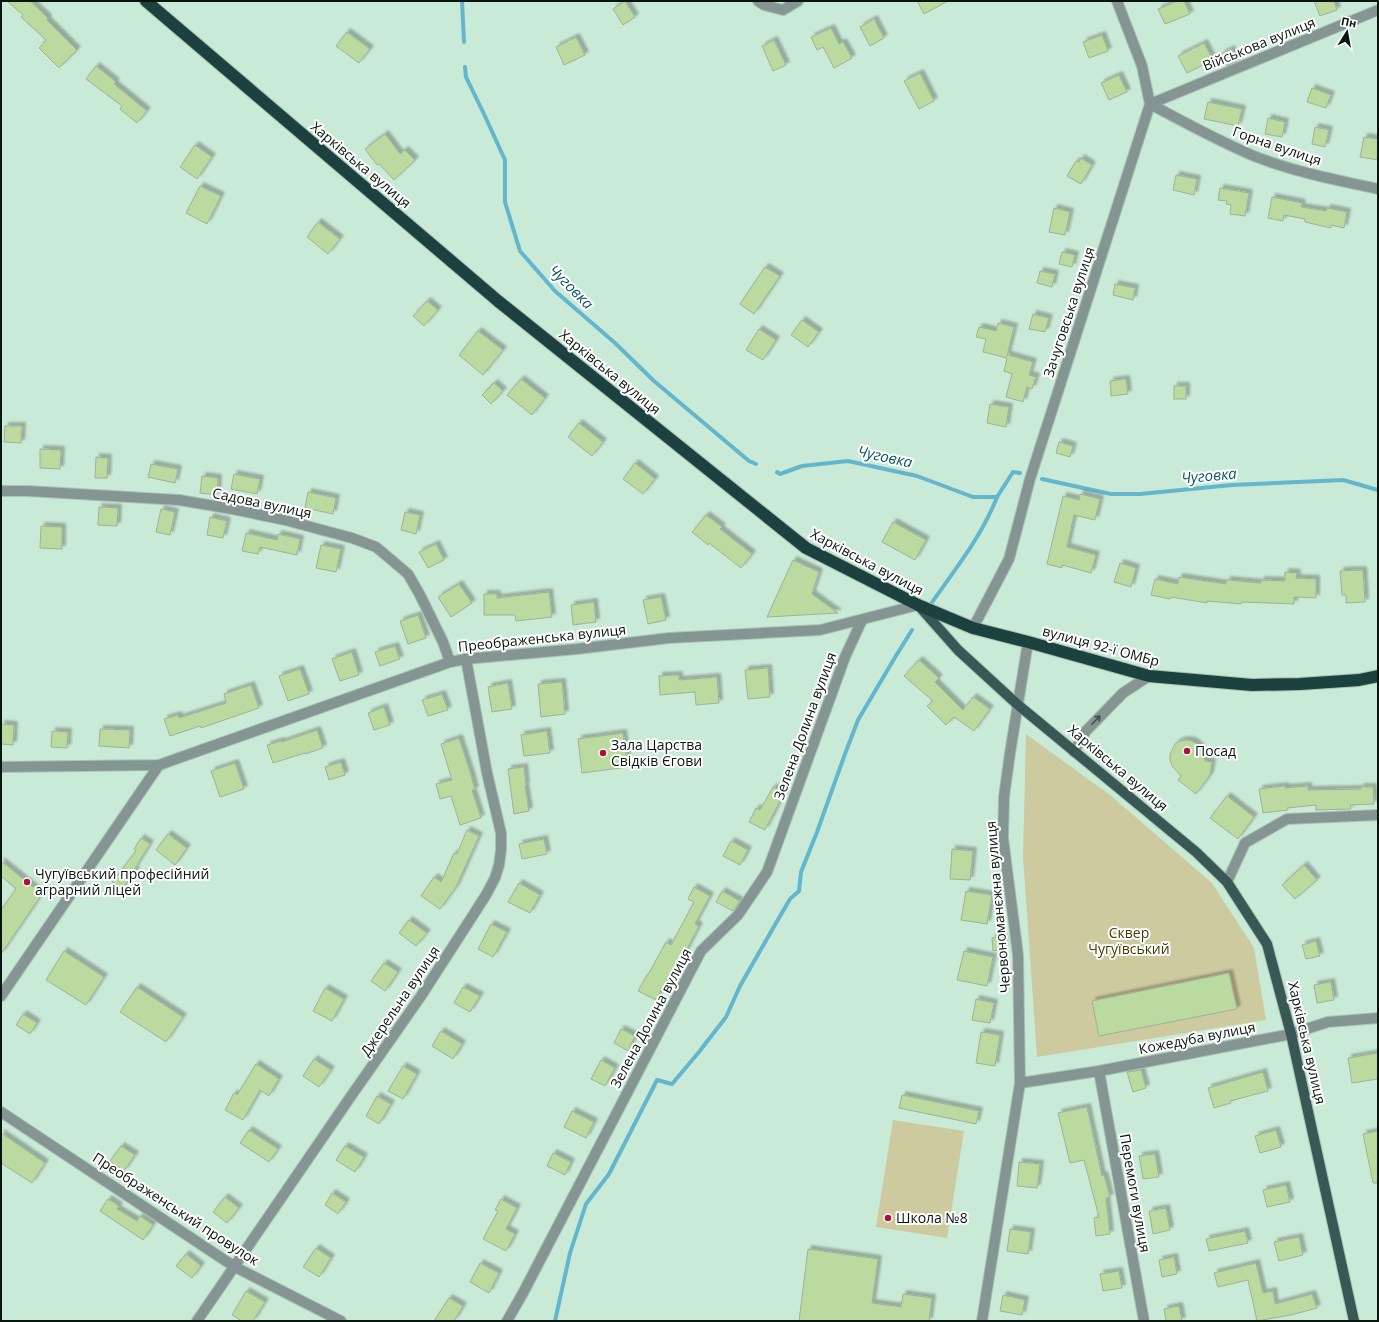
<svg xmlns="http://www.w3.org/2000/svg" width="1379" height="1322" font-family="'Open Sans',sans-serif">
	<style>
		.green { fill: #cecaa0 }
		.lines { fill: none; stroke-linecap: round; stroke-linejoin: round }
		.stream { stroke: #64b6cc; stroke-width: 4 }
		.building { fill: #bada9f; stroke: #a1b095; filter: url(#shadow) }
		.minor-casing { stroke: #a7c4b4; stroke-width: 12 }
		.major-casing { stroke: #a7c4b4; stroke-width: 12 }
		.highway-casing { stroke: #a7c4b4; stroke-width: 14 }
		.minor { stroke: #859593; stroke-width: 10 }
		.major { stroke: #395754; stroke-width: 10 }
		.highway { stroke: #1d413e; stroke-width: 12 }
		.oneway { stroke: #414f4a }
		.poi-dot { fill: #aa1337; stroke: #fff; stroke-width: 1.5 }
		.labels { text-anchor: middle; stroke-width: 4; stroke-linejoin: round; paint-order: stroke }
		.street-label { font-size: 14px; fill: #0a150f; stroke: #fff }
		.poi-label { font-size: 14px; fill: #0a150f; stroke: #fff; text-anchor: start }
		.park-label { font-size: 14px; fill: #413b05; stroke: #fff }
		.water-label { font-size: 15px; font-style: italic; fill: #0c5463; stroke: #fff }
	</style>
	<defs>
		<filter id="shadow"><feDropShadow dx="3.5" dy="-3.5" stdDeviation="1" flood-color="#0004"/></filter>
	</defs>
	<rect width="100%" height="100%" fill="#caead8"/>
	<g class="green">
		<path d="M1026,734L1110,795L1212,883L1254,948L1266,1020L1037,1057L1023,857Z"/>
		<path d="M893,1120L964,1131L947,1238L876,1227Z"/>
	</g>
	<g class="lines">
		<g class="stream">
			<path d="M462,1L464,42"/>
			<path d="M465,67L466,77L484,114L505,160V202L520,251L555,291L615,343L654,381L749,461L756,464"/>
			<path d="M777,472L780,474L802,466L848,461L917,476L973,497H997L1013,472L1020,473"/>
			<path d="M1042,479L1111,494H1140L1232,485L1343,480L1378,490"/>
			<path d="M928,608C953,572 981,538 997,497"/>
			<path d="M555,1321L570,1253L586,1204L609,1174L657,1080L672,1084L699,1052L726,1017L740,986L772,930L790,899L799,891L801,872L817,832L845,754L858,720L894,659L912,630"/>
		</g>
	</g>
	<g class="building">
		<path d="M7,1H30L48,18L47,20L77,50L59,68L39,48L46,40L21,17L23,15Z"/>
		<path d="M625,1L635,17L623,25L613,9Z"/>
		<path d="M917,1H948L924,14Z"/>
		<path d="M1177,1H1184L1190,14L1165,24L1158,9Z"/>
		<path d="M1314,1H1334L1337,10L1320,16Z"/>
		<path d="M874,19L884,38L870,46L860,27Z"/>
		<path d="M831,28L839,44L843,42L852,58L834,68L823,47L817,50L811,37Z"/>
		<path d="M347,32L370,49L359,63L336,46Z"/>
		<path d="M1102,35L1108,51L1089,58L1083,42Z"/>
		<path d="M576,37L585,55L564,65L556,47Z"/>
		<path d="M774,40L786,65L773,71L762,46Z"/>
		<path d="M1204,43L1213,60L1187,73L1178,56Z"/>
		<path d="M1231,49L1237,61L1226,66L1221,54Z"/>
		<path d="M96,66L116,82L114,84L147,111L137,123L120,109L122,106L86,79Z"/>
		<path d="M920,73L934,101L919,109L904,81Z"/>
		<path d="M1119,75L1127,92L1109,100L1101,83Z"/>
		<path d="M1312,88L1331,95L1326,108L1307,102Z"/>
		<path d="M1208,102L1242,109L1238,126L1204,119Z"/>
		<path d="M1268,118L1285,122L1282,137L1265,134Z"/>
		<path d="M1315,127L1329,130L1325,147L1312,144Z"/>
		<path d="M385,134L400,154L405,150L415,160L394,180L379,164L377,165L365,149Z"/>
		<path d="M1364,137L1378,139V160L1360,157Z"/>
		<path d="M195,145L212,157L197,179L180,167Z"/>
		<path d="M1081,158L1092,165L1081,184L1067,176L1076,161L1079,162Z"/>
		<path d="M1176,175L1197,179L1194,195L1173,190Z"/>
		<path d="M200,186L221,196L207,224L186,213Z"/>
		<path d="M1220,188L1249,193L1245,216L1230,214L1231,205L1226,204L1227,201L1218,200Z"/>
		<path d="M1272,197L1302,203L1301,207L1326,211L1327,208L1347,212L1344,228L1331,225V228L1305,222V219L1284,215L1283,221L1268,218Z"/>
		<path d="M1054,208L1070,212L1065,235L1049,232Z"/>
		<path d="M318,222L340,239L328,254L307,237Z"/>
		<path d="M1062,252L1075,255L1072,267L1059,264Z"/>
		<path d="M765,267L780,276L754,314L740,304Z"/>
		<path d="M1040,271L1055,274L1052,287L1037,283Z"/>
		<path d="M1115,284L1135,288L1133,300L1113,295Z"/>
		<path d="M427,301L438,310L424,326L413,316Z"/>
		<path d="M1033,314L1049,318L1045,332L1029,329Z"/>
		<path d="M802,320L819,332L808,347L791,335Z"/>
		<path d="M998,323L1014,327L1007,356L1008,355L1033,362L1029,375L1036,377L1032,389L1027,387L1023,402L1006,397L1012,374L1004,371L1007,358L983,352L986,339L976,337L979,327L996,331Z"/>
		<path d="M759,329L776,340L763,360L746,350Z"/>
		<path d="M478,331L503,350L483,375L459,355Z"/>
		<path d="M521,379L545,398L532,415L507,395Z"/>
		<path d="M1126,379L1128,394L1111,396L1110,381Z"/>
		<path d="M494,383L503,391L491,404L482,395Z"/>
		<rect x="1174" y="386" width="12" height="13"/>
		<path d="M990,404L1009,407L1006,427L987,423Z"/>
		<path d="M579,423L603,442L592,456L568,437Z"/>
		<path d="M5,426H22L21,443L4,442Z"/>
		<path d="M1059,442L1073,446L1070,457L1056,453Z"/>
		<path d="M40,449L61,450L60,469L40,468Z"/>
		<path d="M96,457L108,458L107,478H95Z"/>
		<path d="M635,463L655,479L643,494L623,479Z"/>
		<path d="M151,464L178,469L175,483L148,477Z"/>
		<path d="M234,474L260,479L257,494L231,489Z"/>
		<path d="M202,476L218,478L217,495L200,493Z"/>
		<path d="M308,492L336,498L333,514L305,508Z"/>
		<path d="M1080,494L1100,499L1095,520L1074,515L1067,547L1096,555L1091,573L1062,565V568L1047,564L1063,496L1079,500Z"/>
		<path d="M99,507L118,508L117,526L98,525Z"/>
		<path d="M161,509L175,512L170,535L156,532Z"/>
		<path d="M405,512L420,515L416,534L401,530Z"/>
		<path d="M706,515L722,527L720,529L752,554L741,568L709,543L708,545L692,532Z"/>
		<path d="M210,517L227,521L223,538L207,535Z"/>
		<path d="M893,522L926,540L915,560L882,542Z"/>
		<path d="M41,526L62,527V549L40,548Z"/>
		<path d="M246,533L277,540L278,534L300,539L297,555L260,547L258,554L242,551Z"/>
		<path d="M436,544L444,560L428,568L419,552Z"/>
		<path d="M321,545L341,549L336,572L316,568Z"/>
		<path d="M793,560L819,572L812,594L838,613L767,617Z"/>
		<path d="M1120,563L1136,568L1131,587L1114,582Z"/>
		<path d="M1363,570L1365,602L1346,603V595H1342L1340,571Z"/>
		<path d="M1285,572L1297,573L1296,578L1316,579V598L1294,597V604L1242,602L1241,604L1207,601V603L1171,597L1170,599L1151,595L1155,579L1178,584L1179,577L1226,584L1227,580L1261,583V580L1285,581Z"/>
		<path d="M459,584L472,603L451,617L438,597Z"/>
		<path d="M549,592L552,617L516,621L515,615H484V594H497V598Z"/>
		<path d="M661,597L666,620L648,624L643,600Z"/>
		<path d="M594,602L596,622L573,625L571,605Z"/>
		<path d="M418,615L426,638L408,644L400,621Z"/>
		<path d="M395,646L400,659L380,666L375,652Z"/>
		<path d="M352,652L359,675L340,681L332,659Z"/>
		<path d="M919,660L939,678L935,682L963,710L973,697L990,709L974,731L954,717L946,725L927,706L933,701L904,676Z"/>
		<path d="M768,668L770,697L748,699L745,670Z"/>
		<path d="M300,669L309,694L288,701L279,676Z"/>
		<path d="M679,675V680L717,677L719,703L696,705L695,692L660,695L659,676Z"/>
		<path d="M562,682L565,714L541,717L538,684Z"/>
		<path d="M508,683L512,709L492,712L488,687Z"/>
		<path d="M251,685L259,708L201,728L200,726L170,736L164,719L178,715L179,718L226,703L224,694Z"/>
		<path d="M442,694L448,710L428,716L422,700Z"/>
		<path d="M384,707L390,725L374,730L368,713Z"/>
		<path d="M1,724L14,725L13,745L1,744Z"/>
		<path d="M100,729L130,730L129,748L99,746Z"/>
		<path d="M317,730L323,748L305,754V753L273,763L267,745L281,741L282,742Z"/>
		<path d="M52,731L68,732L67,748L51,747Z"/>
		<path d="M547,731L550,753L524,756L521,735Z"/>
		<path d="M623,733L628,767L582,773L578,739Z"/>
		<path d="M459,738L471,775L475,790H472L481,818L460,825L451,796L440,799L436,784L452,780L441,744Z"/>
		<path d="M1186,740L1192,741L1197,744L1201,749L1205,761L1212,762L1210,775L1196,794L1178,780L1181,776L1172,766L1170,760V754L1175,744L1180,741Z"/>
		<path d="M341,762L345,775L329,780L325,767Z"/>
		<path d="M235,763L244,789L220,797L211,771Z"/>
		<path d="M524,767L526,785L525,786L529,811L514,814L508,769Z"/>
		<path d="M1285,786V788L1308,786V790L1361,789V787H1373L1374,804L1350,805L1351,809L1316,810V805L1287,808L1288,810L1263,813L1259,789Z"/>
		<path d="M773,787L784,793L765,830L749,822L756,808L760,810Z"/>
		<path d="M1227,796L1254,817L1238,839L1210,818Z"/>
		<path d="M467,830L479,836L456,887L440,909L421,896L434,877L441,882L454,853L457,854Z"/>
		<path d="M168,834L187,848L175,865L156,850Z"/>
		<path d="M141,838L150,844L134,870L136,871L122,889L112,882L136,851L134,849Z"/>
		<path d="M544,839L547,854L522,859L519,844Z"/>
		<path d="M731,841L748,850L740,865L723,856Z"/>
		<path d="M952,849L973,851L970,880L950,879Z"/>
		<path d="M1,861L42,894L1,954V910L16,889L1,876Z"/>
		<path d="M1304,865L1317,880L1295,899L1282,885Z"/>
		<path d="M519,883L540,895L530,913L508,902Z"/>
		<path d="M694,887L710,896L695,924L699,926L677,968L674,966L656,1000L638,991L647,975H648L666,942L671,945L694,902L688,899Z"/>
		<path d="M722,891L740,901L733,911L716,902Z"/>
		<path d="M966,891L992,895L987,924L961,920Z"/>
		<path d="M409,920L427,933L416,946L399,933Z"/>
		<path d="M491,924L507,932L493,957L478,949Z"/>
		<path d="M1003,937L1004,949L993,951L992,938Z"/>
		<path d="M1316,941L1320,956L1306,959L1302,945Z"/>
		<path d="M64,951L104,977L86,1005L46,980Z"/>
		<path d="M964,951L993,957L987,986L957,980Z"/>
		<path d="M384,963L398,972L385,991L371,981Z"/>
		<path d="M1229,973L1237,1009L1099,1036L1092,1001Z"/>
		<path d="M1331,982L1334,1000L1317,1003L1314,985Z"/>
		<path d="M137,987L183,1017L166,1042L120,1012Z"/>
		<path d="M463,987L480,996L470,1012L454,1003Z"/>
		<path d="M325,988L344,999L332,1021L313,1011Z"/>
		<path d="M976,999L994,1003L990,1023L972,1020Z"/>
		<path d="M23,1014L37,1023L30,1034L16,1025Z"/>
		<path d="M621,1029L635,1036L628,1051L614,1043Z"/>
		<path d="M441,1031L462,1044L453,1059L432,1046Z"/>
		<path d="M981,1032L1000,1035L995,1066L976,1063Z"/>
		<path d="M1378,1053V1079L1352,1083L1348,1058Z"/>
		<path d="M314,1059L331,1070L319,1087L303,1076Z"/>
		<path d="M601,1060L615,1068L605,1086L591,1079Z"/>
		<path d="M256,1064L279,1079L269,1096L260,1090L243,1120L225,1110L234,1093L237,1095Z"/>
		<path d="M403,1066L417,1074L403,1099L388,1091Z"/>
		<path d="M1141,1070L1146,1088L1133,1092L1127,1072Z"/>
		<path d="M1263,1072L1268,1091L1230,1101L1231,1103L1214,1108L1208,1088Z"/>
		<path d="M902,1095L979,1111L976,1124L899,1108Z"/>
		<path d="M377,1096L391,1104L379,1124L366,1116Z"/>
		<path d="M1087,1107L1102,1176L1104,1175L1110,1197L1106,1198L1110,1234L1096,1236L1094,1218L1099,1217L1084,1160L1070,1163L1058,1113Z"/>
		<path d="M572,1111L594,1122L586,1138L564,1127Z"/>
		<path d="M249,1130L278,1149L269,1162L240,1143Z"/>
		<path d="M1276,1130L1281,1147L1260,1153L1255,1136Z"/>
		<path d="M1378,1131V1183H1373L1363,1134Z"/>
		<path d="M1,1133L45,1163L32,1183L1,1163Z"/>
		<path d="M121,1146L135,1155L124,1171L110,1161Z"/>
		<path d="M345,1146L364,1157L355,1172L336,1160Z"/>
		<path d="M553,1153L571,1162L565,1175L547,1166Z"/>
		<path d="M1155,1154L1159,1177L1143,1179L1139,1156Z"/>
		<path d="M1019,1162L1040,1164L1037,1188L1017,1186Z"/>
		<path d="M1286,1185L1290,1202L1267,1207L1263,1190Z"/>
		<path d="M332,1193L346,1202L338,1214L325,1205Z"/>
		<path d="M225,1197L239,1208L227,1223L213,1212Z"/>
		<path d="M108,1199L119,1206L117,1209L137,1221L140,1216L153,1225L143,1240L100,1211Z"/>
		<path d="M501,1199L517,1208L506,1229L515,1234L506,1251L483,1239L498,1211L495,1210Z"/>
		<path d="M1166,1208L1170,1230L1153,1234L1149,1211Z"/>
		<path d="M1010,1229L1031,1232L1028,1254L1007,1251Z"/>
		<path d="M1245,1231L1248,1243L1209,1251L1206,1239Z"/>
		<path d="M1299,1237L1303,1255L1279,1261L1274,1242Z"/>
		<path d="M316,1248L331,1258L319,1277L303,1267Z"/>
		<path d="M808,1249L878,1259L872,1303L901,1307L903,1294L932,1298L929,1321H799Z"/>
		<path d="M186,1254L201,1266L192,1278L176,1266Z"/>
		<path d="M1174,1257L1177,1274L1162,1277L1159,1260Z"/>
		<path d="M480,1263L499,1273L489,1293L470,1282Z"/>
		<path d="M1256,1263L1263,1293L1273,1291L1275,1304L1312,1294L1317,1308L1291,1315L1257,1321L1248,1280L1218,1287L1214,1273Z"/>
		<path d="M1119,1271L1122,1288L1103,1291L1100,1274Z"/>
		<path d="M246,1291L265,1302L253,1321H242L232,1315Z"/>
		<path d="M1003,1295L1025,1300L1022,1315L1000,1311Z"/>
		<path d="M449,1298L463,1306L454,1321H434Z"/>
		<path d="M1179,1306L1182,1321H1166L1164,1309Z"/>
	</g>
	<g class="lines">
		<g class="minor-casing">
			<g id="minor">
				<path d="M758,1L764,5L783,10L798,1"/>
				<path d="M1150,104L1378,10"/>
				<path d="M1150,104C1184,122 1218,141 1254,156C1294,172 1337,180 1378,189"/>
				<path d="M1,491H28L179,500L232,509L285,520L352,538L376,547L408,574L420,595L443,642L450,662"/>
				<path d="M973,628L1009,559L1030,479L1150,104L1142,66L1117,1"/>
				<path d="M1074,752L1086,731L1123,693L1149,676"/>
				<path d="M1,767L159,765L450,662L466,659L577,649L669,638L820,630L918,605"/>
				<path d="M1227,882L1245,843L1287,819L1378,815"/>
				<path d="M1,996L159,765"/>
				<path d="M1099,1071L1144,1321"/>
				<path d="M1020,1083L1099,1071L1291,1034L1328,1022L1378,1018"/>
				<path d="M1,1112L235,1267L341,1321"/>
				<path d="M197,1321L349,1099L421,996L486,895L495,878L499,865L501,850V833L487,773L466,659"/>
				<path d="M507,1321L523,1293L701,951L738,915L767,872L845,657L862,620"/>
				<path d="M982,1321L1020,1083L1018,955L1003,838L1004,797L1010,753L1028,642"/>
			</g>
		</g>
		<g class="major-casing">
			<path id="major" d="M919,606L958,650L1017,704L1196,852L1227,882L1267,944L1291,1034L1354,1321"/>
		</g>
		<g class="highway-casing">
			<path id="highway" d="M146,1L498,301L806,548L918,605L973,628L1028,642L1149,676L1252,685L1300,684L1359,680L1378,676"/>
		</g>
		<use href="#minor" class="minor"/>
		<use href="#major" class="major"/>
		<use href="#highway" class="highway"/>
	</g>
	<defs><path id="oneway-shaft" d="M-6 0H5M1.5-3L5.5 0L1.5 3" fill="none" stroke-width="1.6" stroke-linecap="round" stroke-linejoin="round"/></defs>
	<use class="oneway" href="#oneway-shaft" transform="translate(1096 720) rotate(-45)"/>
	<g class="poi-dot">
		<circle cx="1187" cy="751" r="4"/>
		<circle cx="603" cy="753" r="4"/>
		<circle cx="27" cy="882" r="4"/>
		<circle cx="888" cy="1218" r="4"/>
	</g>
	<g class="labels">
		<g class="street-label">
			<text transform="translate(1259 44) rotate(-22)" y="5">Військова вулиця</text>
			<text transform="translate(1277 146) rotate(19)" y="5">Горна вулиця</text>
			<text transform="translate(361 165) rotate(40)" y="5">Харківська вулиця</text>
			<text transform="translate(1069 312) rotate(-72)" y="5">Зачуговська вулиця</text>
			<text transform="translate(610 372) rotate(39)" y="5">Харківська вулиця</text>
			<text transform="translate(262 503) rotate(12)" y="5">Садова вулиця</text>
			<text transform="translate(867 562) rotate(28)" y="5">Харківська вулиця</text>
			<text transform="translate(542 638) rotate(-6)" y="5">Преображенська вулиця</text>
			<text transform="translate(1101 646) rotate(15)" y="5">вулиця 92-ї ОМБр</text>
			<text transform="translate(805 726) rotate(-70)" y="5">Зелена Долина вулиця</text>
			<text transform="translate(1118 768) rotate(40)" y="5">Харківська вулиця</text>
			<text transform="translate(998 907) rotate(-95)" y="5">Червономанєжна вулиця</text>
			<text transform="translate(400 1001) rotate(-56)" y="5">Джерельна вулиця</text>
			<text transform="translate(651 1018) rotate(-62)" y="5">Зелена Долина вулиця</text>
			<text transform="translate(1197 1038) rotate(-11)" y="5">Кожедуба вулиця</text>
			<text transform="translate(1307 1043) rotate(77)" y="5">Харківська вулиця</text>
			<text transform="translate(1135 1193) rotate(80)" y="5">Перемоги вулиця</text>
			<text transform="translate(176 1209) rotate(33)" y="5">Преображенський провулок</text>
		</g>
		<g class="poi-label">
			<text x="611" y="750">Зала Царства<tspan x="611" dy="16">Свідків Єгови</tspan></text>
			<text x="1195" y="756">Посад</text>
			<text x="35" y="879">Чугуївський професійний<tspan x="35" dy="16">аграрний ліцей</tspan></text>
			<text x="896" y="1223">Школа №8</text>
		</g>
		<g class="park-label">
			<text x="1129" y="938">Сквер<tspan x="1129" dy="16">Чугуївський</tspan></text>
		</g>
		<g class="water-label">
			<text transform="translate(571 287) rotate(45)" y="5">Чуговка</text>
			<text transform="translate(885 457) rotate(12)" y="5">Чуговка</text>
			<text transform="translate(1209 476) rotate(-5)" y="5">Чуговка</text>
		</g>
	</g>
	<rect width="1379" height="1322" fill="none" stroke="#0a150f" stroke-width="4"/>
	<g transform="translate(1347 32) rotate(11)" stroke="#ffffff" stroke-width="3" paint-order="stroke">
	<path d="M0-3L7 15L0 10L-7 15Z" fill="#0a150f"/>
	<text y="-6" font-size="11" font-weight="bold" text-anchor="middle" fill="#0a150f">Пн</text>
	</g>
</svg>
